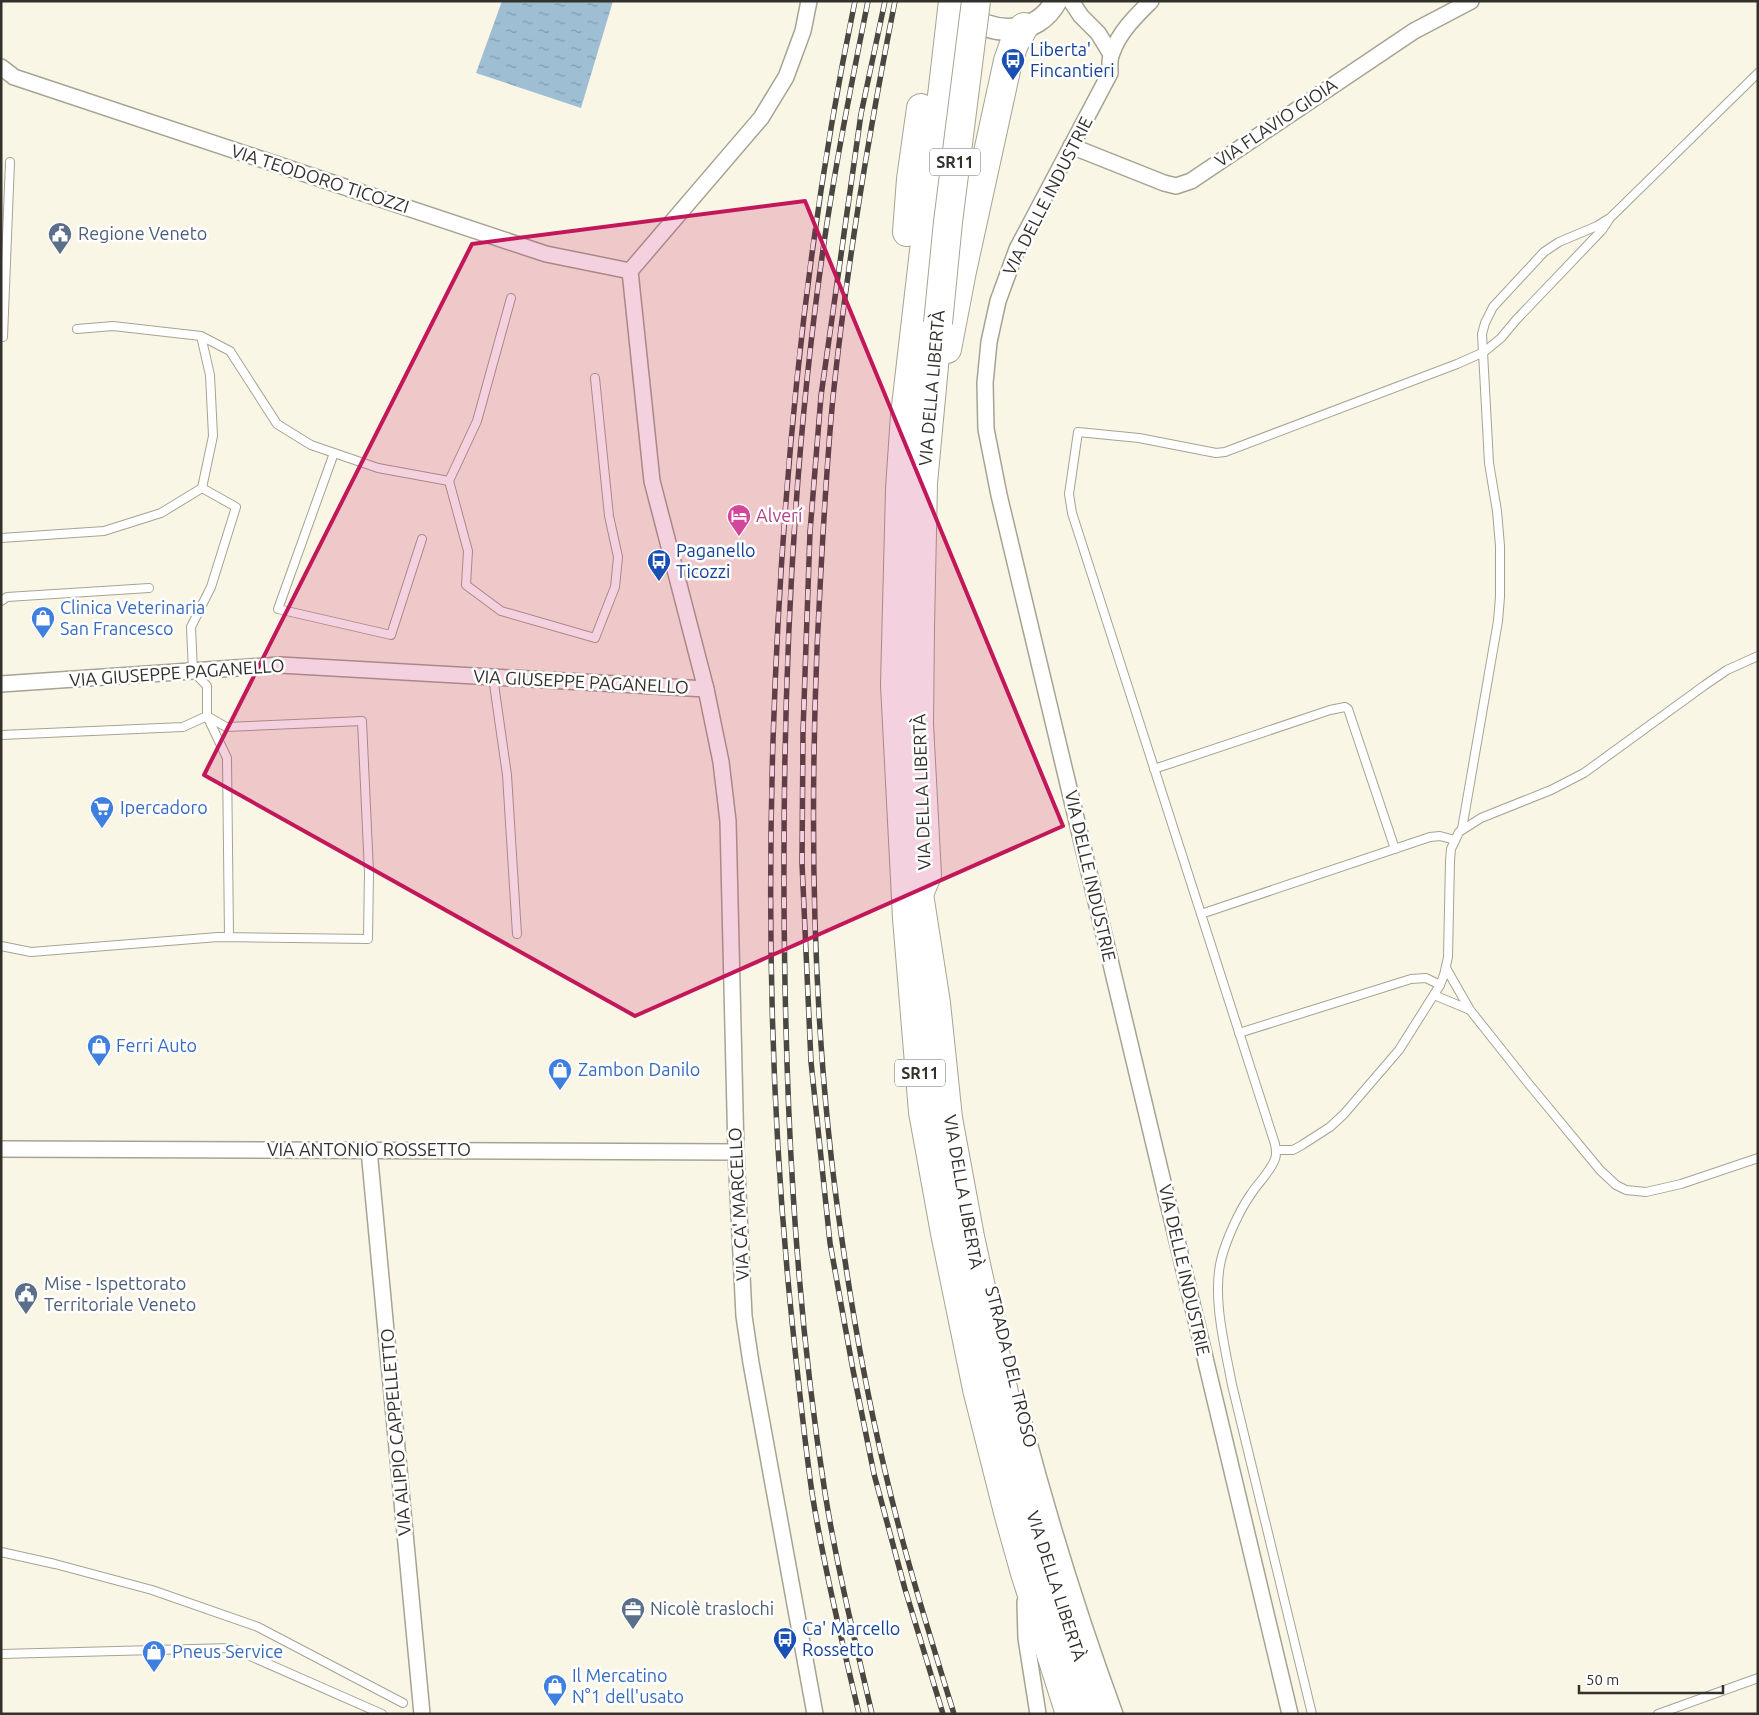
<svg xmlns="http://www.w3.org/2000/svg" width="1759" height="1715" font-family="Ubuntu,sans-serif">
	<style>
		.water { fill: url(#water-ripples) }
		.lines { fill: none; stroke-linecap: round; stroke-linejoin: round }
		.lane-casing { stroke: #a7a393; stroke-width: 10 }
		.street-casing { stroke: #a7a393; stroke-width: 18 }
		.secondary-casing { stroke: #a7a393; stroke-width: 24 }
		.highway-casing { stroke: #a7a393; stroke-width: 30 }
		.lane { stroke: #fff; stroke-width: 8 }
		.street { stroke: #fff; stroke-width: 15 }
		.secondary { stroke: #fff; stroke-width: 21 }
		.highway { stroke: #fff; stroke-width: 28 }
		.rail-casing { stroke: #494740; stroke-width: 5.5 }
		.rail { stroke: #fff; stroke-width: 4; stroke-dasharray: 11; stroke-linecap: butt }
		.highway-bridge-casing { stroke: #a7a393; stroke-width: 30; stroke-linecap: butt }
		.highway-bridge { stroke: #fff; stroke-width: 28 }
		.marked { fill: #c2185b; fill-opacity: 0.2; stroke: #c2185b; stroke-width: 4; stroke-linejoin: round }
		.labels { text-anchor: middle; stroke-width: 5; stroke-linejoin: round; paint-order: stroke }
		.shield { fill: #fff; stroke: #706f6b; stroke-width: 1 }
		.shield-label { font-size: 16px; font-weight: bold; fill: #33312b }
		.transit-label { font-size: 18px; fill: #164399; stroke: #fff; text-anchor: start }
		.street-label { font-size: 18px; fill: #33312b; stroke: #fff }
		.service-label { font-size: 18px; fill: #4e5e75; stroke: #fff; text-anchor: start }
		.hotel-label { font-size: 18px; fill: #b23c85; stroke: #fff; text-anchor: start }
		.shop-label { font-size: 18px; fill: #366cbe; stroke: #fff; text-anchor: start }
	</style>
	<defs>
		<pattern id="water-ripples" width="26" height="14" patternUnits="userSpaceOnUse" patternTransform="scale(1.25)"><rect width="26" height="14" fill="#9ebfd3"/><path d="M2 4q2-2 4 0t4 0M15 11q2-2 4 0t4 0" fill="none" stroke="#819cab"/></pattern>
	</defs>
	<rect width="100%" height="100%" fill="#faf6e5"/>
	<path class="water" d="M502,1H613L581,108L476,73Z"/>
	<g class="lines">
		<g class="lane-casing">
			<g id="lane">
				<path d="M77,329L113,326L201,336L210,375L213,436L202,488"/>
				<path d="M201,336L230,351L277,424L311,445L378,468L449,481L477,421L511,298"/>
				<path d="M1,337H3L10,162"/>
				<path d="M334,453L278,609L391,635L422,539"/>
				<path d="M449,481L468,551L466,585L501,611L595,638L615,587L618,557L609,516L595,378"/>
				<path d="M1,538L104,531L161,513L202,488L236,507L211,587L191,627L193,671L207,686V716L227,758L229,937"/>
				<path d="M1,601L7,597L149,588"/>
				<path d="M493,677L507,775L517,934"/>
				<path d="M1,735L183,727L207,716"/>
				<path d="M1154,769L1330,710L1345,707L1348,709L1351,718L1395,849"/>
				<path d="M1462,829L1498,621L1500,597V546L1497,511L1489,463L1482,334L1485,323L1493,307L1544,252L1559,242L1597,226L1608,219"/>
				<path d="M1201,914L1430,837L1440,836L1455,840"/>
				<path d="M1,946L31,952L218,937L368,939L369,872L362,721L226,727L207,716"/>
				<path d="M1446,968L1470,1010L1528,1083L1600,1170L1616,1185L1626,1190L1646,1192L1681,1184L1758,1158"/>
				<path d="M1434,995L1470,1010"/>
				<path d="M1239,1033L1411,979L1426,978L1440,985"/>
				<path d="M1276,1150H1293L1302,1145L1330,1127L1344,1114L1399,1050L1440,985L1444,975L1448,957L1450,861L1451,849L1459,832L1481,818L1551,790L1584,773L1705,685L1727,670L1758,656"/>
				<path d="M1,1552L55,1564L152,1590L258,1627L403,1703"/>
				<path d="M1,1654L232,1648L382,1714"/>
				<path d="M1312,1714L1232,1385C1225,1347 1212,1298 1221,1260C1226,1240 1239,1211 1251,1194C1258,1183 1271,1171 1275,1159C1277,1154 1276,1149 1275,1144L1072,513L1069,494L1078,432L1139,438L1216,453L1225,452L1457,364L1484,352L1501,338L1516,320L1602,230L1610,218L1758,73"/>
				<path d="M1658,1714L1758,1678"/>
			</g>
		</g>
		<g class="street-casing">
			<g id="street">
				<path d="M809,1L803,31L786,77L761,118L630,271L652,481L706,689L721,762L728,821L736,1152L744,1316L751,1363L815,1714"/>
				<path d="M1071,1L1081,16L1098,33L1111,54"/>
				<path d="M1151,1C1136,16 1119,32 1112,53C1109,59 1110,66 1110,73L1017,249L998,301L989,342L985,383L986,429L999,495L1290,1714"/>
				<path d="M1,67L14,77L546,254L630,271"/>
				<path d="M1071,146L1164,183L1176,186L1191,181L1414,31L1471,1"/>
				<path d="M1,684L280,665L706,689"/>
				<path d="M1,1149L736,1152"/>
				<path d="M369,1150L422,1714"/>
				<path d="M1024,1424C1050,1522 1080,1619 1115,1714"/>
				<path d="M1025,1602L1026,1638L1038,1714"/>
			</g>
		</g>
		<g class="secondary-casing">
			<path id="secondary" d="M963,11C989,37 1037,37 1056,1"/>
		</g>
		<g class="highway-casing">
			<g id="highway">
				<path d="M953,1L905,415L900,489L895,685L907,918L923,1112L945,1233L977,1389L1009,1516L1025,1573L1070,1714"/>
				<path d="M907,232L911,179L921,108"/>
				<path d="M938,323L923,483L920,628L919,724L927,875L919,894L936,1003L948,1118L970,1237L1027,1498L1098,1714"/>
				<path d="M947,349L962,271L1008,61L1014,44L1024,27"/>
			</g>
		</g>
		<use href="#lane" class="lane"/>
		<use href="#street" class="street"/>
		<use href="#secondary" class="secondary"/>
		<use href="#highway" class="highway"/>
		<g class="rail-casing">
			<g id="rail">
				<path d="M855,1C804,245 781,492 773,741C767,935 772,1128 792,1321C798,1379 804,1436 812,1493C824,1567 842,1641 859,1714"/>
				<path d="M868,1C851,86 834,171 822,257C792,469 783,684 784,897C785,1096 794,1296 825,1493C837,1567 855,1641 872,1714"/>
				<path d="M885,1L861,114L821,396L810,532L803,731L802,863L811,1062L830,1243L853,1370L874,1474L905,1589L943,1714"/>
				<path d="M895,1C869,132 847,264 833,397C825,481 821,565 817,649C809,846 813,1045 842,1240C853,1317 867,1395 885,1471C904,1553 929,1633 954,1714"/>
			</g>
		</g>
		<use href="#rail" class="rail"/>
		<g class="highway-bridge-casing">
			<path id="highway-bridge" d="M938,323L948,222L976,1"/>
		</g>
		<use href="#highway-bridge" class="highway-bridge"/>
	</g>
	<path class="marked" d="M805,201L1063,826L635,1016L204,775L472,244Z"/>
	<defs>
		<g id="bus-pin" transform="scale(1.25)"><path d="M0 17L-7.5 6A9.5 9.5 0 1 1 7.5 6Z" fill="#1a4fb4" stroke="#fff"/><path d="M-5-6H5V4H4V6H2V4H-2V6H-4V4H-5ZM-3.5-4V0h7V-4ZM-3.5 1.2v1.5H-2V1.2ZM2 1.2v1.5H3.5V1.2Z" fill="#fff"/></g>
		<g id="civic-pin" transform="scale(1.25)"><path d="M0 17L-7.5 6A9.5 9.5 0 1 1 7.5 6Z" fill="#5c6f8a" stroke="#fff"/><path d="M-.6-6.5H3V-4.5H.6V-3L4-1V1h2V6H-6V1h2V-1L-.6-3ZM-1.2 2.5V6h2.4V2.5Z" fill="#fff"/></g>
		<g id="hotel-pin" transform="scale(1.25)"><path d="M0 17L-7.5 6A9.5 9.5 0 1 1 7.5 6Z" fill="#d1479c" stroke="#fff"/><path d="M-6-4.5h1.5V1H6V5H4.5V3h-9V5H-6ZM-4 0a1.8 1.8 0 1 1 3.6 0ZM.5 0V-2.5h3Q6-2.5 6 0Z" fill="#fff"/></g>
		<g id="shop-pin" transform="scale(1.25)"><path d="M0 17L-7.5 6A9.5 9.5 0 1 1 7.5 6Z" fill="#3f7fe0" stroke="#fff"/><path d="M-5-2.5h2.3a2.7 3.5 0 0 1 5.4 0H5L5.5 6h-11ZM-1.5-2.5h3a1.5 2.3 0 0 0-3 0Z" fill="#fff"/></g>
		<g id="supermarket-pin" transform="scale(1.25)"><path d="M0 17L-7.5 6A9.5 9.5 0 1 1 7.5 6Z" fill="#3f7fe0" stroke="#fff"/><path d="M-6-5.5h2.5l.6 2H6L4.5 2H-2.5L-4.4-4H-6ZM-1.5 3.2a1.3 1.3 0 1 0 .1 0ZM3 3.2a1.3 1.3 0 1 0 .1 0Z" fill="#fff"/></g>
		<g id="office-pin" transform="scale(1.25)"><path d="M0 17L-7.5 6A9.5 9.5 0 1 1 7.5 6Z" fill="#5c6f8a" stroke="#fff"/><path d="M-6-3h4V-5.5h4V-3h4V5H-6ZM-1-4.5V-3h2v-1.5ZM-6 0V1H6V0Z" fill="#fff"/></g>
	</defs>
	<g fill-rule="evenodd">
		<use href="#bus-pin" x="1013" y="60"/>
		<use href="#civic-pin" x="60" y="234"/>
		<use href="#hotel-pin" x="739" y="516"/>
		<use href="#bus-pin" x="659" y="561"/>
		<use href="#shop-pin" x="43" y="618"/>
		<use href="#supermarket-pin" x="102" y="808"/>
		<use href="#shop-pin" x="99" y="1046"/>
		<use href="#shop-pin" x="560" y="1070"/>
		<use href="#civic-pin" x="26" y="1294"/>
		<use href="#office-pin" x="633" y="1609"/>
		<use href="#bus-pin" x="785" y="1639"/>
		<use href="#shop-pin" x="154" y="1652"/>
		<use href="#shop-pin" x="555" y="1686"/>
	</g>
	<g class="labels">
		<g class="shield">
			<rect x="930" y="148.5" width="50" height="27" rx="4"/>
			<rect x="895" y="1059.5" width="50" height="27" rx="4"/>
		</g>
		<g class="shield-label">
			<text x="955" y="168">SR11</text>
			<text x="920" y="1079">SR11</text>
		</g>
		<g class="transit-label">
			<text x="1030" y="56">Liberta'<tspan x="1030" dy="21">Fincantieri</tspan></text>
			<text x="676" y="557">Paganello<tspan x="676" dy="21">Ticozzi</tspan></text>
			<text x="802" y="1635">Ca' Marcello<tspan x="802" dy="21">Rossetto</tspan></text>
		</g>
		<g class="street-label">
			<text transform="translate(1276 123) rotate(-34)" y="6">VIA FLAVIO GIOIA</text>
			<text transform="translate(320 179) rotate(18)" y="6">VIA TEODORO TICOZZI</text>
			<text transform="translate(1048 196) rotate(-63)" y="6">VIA DELLE INDUSTRIE</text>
			<text transform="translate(932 388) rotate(-85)" y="6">VIA DELLA LIBERTÀ</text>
			<text transform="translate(177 673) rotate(-4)" y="6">VIA GIUSEPPE PAGANELLO</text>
			<text transform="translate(581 682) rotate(3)" y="6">VIA GIUSEPPE PAGANELLO</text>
			<text transform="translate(922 792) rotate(-92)" y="6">VIA DELLA LIBERTÀ</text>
			<text transform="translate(1090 876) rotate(77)" y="6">VIA DELLE INDUSTRIE</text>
			<text x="369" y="1156">VIA ANTONIO ROSSETTO</text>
			<text transform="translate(963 1192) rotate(80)" y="6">VIA DELLA LIBERTÀ</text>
			<text transform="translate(739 1204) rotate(-93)" y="6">VIA CA' MARCELLO</text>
			<text transform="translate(1184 1270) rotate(77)" y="6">VIA DELLE INDUSTRIE</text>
			<text transform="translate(1011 1367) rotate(76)" y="6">STRADA DEL TROSO</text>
			<text transform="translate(396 1432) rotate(-95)" y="6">VIA ALIPIO CAPPELLETTO</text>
			<text transform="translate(1056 1586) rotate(72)" y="6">VIA DELLA LIBERTÀ</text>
		</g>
		<g class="service-label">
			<text x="78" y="240">Regione Veneto</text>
			<text x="44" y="1290">Mise - Ispettorato<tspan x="44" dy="21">Territoriale Veneto</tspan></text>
			<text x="650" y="1615">Nicolè traslochi</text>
		</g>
		<g class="hotel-label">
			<text x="756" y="522">Alverí</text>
		</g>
		<g class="shop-label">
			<text x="60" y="614">Clinica Veterinaria<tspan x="60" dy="21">San Francesco</tspan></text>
			<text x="120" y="814">Ipercadoro</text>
			<text x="116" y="1052">Ferri Auto</text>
			<text x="578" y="1076">Zambon Danilo</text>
			<text x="172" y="1658">Pneus Service</text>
			<text x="572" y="1682">Il Mercatino<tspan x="572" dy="21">N°1 dell'usato</tspan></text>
		</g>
	</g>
	<rect width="1759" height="1715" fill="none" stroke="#33312b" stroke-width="5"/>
	<path d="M1579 1685v8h144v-8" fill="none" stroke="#33312b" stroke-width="2.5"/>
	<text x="1586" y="1685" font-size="15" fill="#33312b" stroke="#ffffff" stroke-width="4" paint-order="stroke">50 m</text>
</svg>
